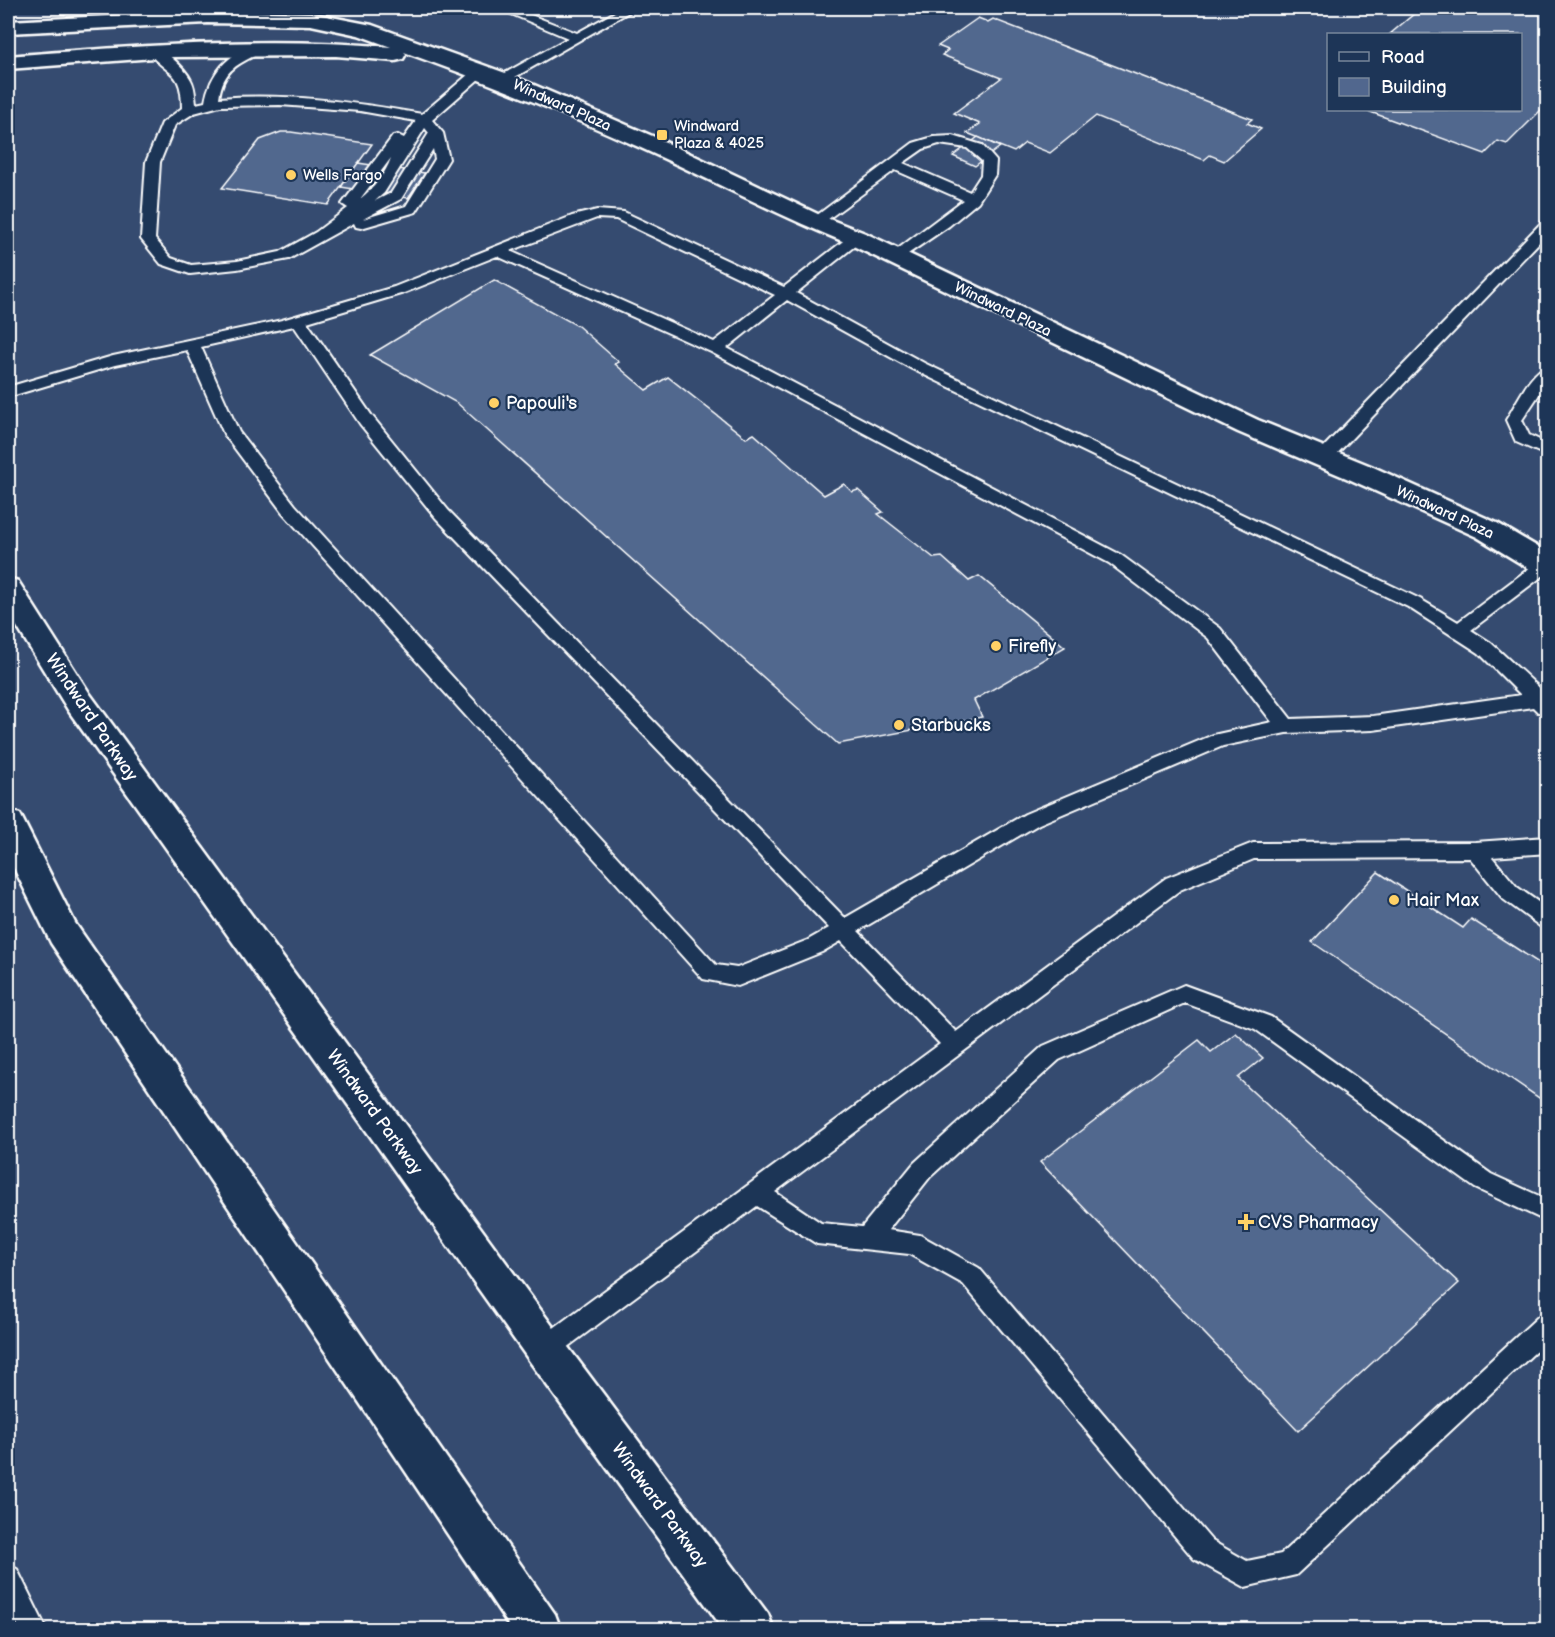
<svg xmlns="http://www.w3.org/2000/svg" width="1555" height="1637" font-family="'Balsamiq Sans',sans-serif">
	<style>
		.built { fill: #344b6f; fill-rule: evenodd }
		.building { fill: #51678e; stroke: #fff; stroke-width: 1.5 }
		.lines { fill: none; stroke-linecap: round; stroke-linejoin: round }
		.lane-casing { stroke: #fff; stroke-width: 4 }
		.street-casing { stroke: #fff; stroke-width: 5 }
		.secondary-casing { stroke: #fff; stroke-width: 5 }
		.lane { fill: #1d3557; fill-rule: evenodd }
		.street { fill: #1d3557; fill-rule: evenodd }
		.secondary { fill: #1d3557; fill-rule: evenodd }
		.poi-dot { fill: #ffd166; stroke: #1d3557; stroke-width: 2 }
		.labels { text-anchor: middle; stroke-width: 4.5; stroke-linejoin: round; paint-order: stroke }
		.far-street-label { font-size: 15px; fill: #fff; stroke: #1d3557 }
		.far-poi-label { font-size: 15px; fill: #fff; stroke: #1d3557; text-anchor: start }
		.poi-label { font-size: 18px; fill: #fff; stroke: #1d3557; text-anchor: start }
		.street-label { font-size: 18px; fill: #fff; stroke: #1d3557 }
	</style>
	<rect width="100%" height="100%" fill="#273f62"/>
	<filter id="ink" filterUnits="userSpaceOnUse"><feTurbulence type="fractalNoise" baseFrequency=".0167" numOctaves="2"/><feDisplacementMap in="SourceGraphic" scale="12" xChannelSelector="R" yChannelSelector="G"/><feConvolveMatrix kernelMatrix="1 2 1 2 8 2 1 2 1" color-interpolation-filters="sRGB"/></filter>
	<g filter="url(#ink)">
		<path class="built" d="M8,8H1547V1629H8ZM1328,34H1520V110H1328Z"/>
		<g class="building">
			<path d="M1421,8H1548V103L1507,144L1498,141L1485,154L1365,110H1520V34H1390Z"/>
			<path d="M978,18L988,22L993,19L1252,119L1247,123L1261,129L1224,161L1210,155L1204,160L1096,116L1050,153L1025,143L1014,152L967,133L980,124L954,113L1001,78L942,55L948,50L938,46Z"/>
			<path d="M281,132H291L372,144L328,205L222,188L260,140Z"/>
			<path d="M978,137L1000,147L975,166L953,156Z"/>
			<path d="M358,163L425,173L408,198L341,187Z"/>
			<path d="M494,280L578,326L619,362L615,364L646,390L668,377L746,438L754,434L824,495L844,484L852,492L858,490L883,512L878,514L934,558L942,557L969,581L979,576L1065,647L974,700L982,717L838,744L457,403L370,355Z"/>
			<path d="M1378,872L1463,928L1471,919L1548,969V1104L1312,942Z"/>
			<path d="M1236,1033L1263,1058L1238,1078L1459,1283L1298,1431L1040,1162L1199,1040L1211,1052Z"/>
		</g>
		<g class="lines">
			<g class="lane-casing">
				<g id="lane">
					<path d="M497,8H513L577,33L622,8H636L503,84L498,83L496,80L498,77L568,38Z"/>
					<path d="M257,45L263,49L262,52C238,64 223,69 219,98C287,93 355,102 422,114L476,68H486L488,71L432,120L443,133L449,159L416,212L361,228L356,227L354,223L289,259L237,269L190,274L161,264L141,239L146,162L162,123L182,108C182,69 169,77 148,52L149,49C163,46 185,68 191,80C195,87 195,96 196,104L205,102C210,73 228,53 257,45ZM280,105L360,111L416,121L404,138L398,135L393,136L342,204L348,208L316,232L280,252L237,261L191,265L171,258L155,239L160,162L175,125L194,113L220,106ZM425,128L429,133L391,193L375,201L384,193ZM433,149L435,159L406,206L363,219L401,199ZM391,158C385,175 374,188 360,199Z"/>
					<path d="M953,136L982,145L996,161L995,175L978,202L949,226L899,260H889L887,257L963,200L895,170L820,225L815,226L808,222L913,143L933,137ZM939,144L967,148L982,161L981,175L970,192L903,163L923,149Z"/>
					<path d="M597,210L624,212L784,287L851,235H861L863,238L861,241L796,293L924,363L1420,599L1458,622L1539,561L1548,560V572L1471,630L1491,643L1546,694L1548,713L1538,712L1533,707L1373,730L1286,733L1223,746L1039,824L858,931L956,1032L1166,878L1253,843L1475,842L1548,837V853L1492,857L1517,887L1548,909V929L1541,927L1503,899L1470,858L1254,859L1180,890L775,1192L821,1223L862,1227L914,1163L1043,1046L1184,985L1271,1017L1491,1174L1548,1200V1222L1475,1188L1255,1029L1185,1003L1059,1060L930,1177L888,1230L920,1235L979,1268L1212,1541L1247,1561L1281,1554L1540,1315L1548,1312V1340L1296,1575L1245,1587L1194,1559L963,1284L909,1254L817,1244L757,1206L554,1357L545,1361L536,1357L533,1349L536,1341L940,1044L841,941L822,952L738,986L703,979L283,513L224,434L187,350L115,365L8,397V387L113,356L282,320L394,287L572,216ZM597,218L616,219L775,295L714,342L510,251ZM497,256L711,352L1109,563L1208,638L1272,722L1213,735L1025,814L845,918L448,510L372,416L307,322L404,293ZM787,300L912,369L1408,607L1479,653L1521,695L1373,716L1291,719L1220,628L1121,555L727,348ZM294,326L360,424L436,518L829,928L808,940L737,968L716,965L295,505L239,432L201,347Z"/>
					<path d="M1548,220V233L1330,461H1318L1316,457L1318,453L1543,221Z"/>
					<path d="M1548,366V381L1522,420L1529,435L1548,444V456L1516,442L1506,420C1515,406 1531,370 1548,366Z"/>
					<path d="M8,1565L17,1569L47,1630H20L8,1605Z"/>
				</g>
			</g>
			<g class="street-casing">
				<path id="street" d="M208,11L311,13L372,25L511,75L657,138L824,217L865,233L1258,420L1371,466L1497,523L1548,553V577L1538,574L1477,537L1351,480L1238,432L847,243C777,215 710,179 641,148C563,113 485,81 404,52L406,54L403,59L395,61L336,56L167,57L8,69V56C136,46 263,36 391,47L358,35L311,25L208,23L8,33V21Z"/>
			</g>
			<g class="secondary-casing">
				<g id="secondary">
					<path d="M8,578L18,581L90,694L559,1335L768,1614L774,1630H724L531,1363L68,710L8,612Z"/>
					<path d="M8,810L20,814L75,923L555,1614L561,1630H512L51,943L8,856Z"/>
				</g>
			</g>
			<use href="#lane" class="lane"/>
			<use href="#street" class="street"/>
			<use href="#secondary" class="secondary"/>
		</g>
	</g>
	<g class="poi-dot">
		<rect x="656" y="129" width="12" height="12" rx="3"/>
		<circle cx="291" cy="175" r="6"/>
		<circle cx="494" cy="403" r="6"/>
		<circle cx="996" cy="646" r="6"/>
		<circle cx="899" cy="725" r="6"/>
		<circle cx="1394" cy="900" r="6"/>
		<path d="M1243 1213h6v6h6v6h-6v6h-6v-6h-6v-6h6z"/>
	</g>
	<g class="labels">
		<g class="far-street-label">
			<text transform="translate(562 105) rotate(24)" y="5">Windward Plaza</text>
			<text transform="translate(1003 309) rotate(26)" y="5">Windward Plaza</text>
			<text transform="translate(1445 512) rotate(25)" y="5">Windward Plaza</text>
		</g>
		<g class="far-poi-label">
			<text x="674" y="131">Windward<tspan x="674" dy="17">Plaza &amp; 4025</tspan></text>
			<text x="303" y="180">Wells Fargo</text>
		</g>
		<g class="poi-label">
			<text x="506" y="409">Papouli's</text>
			<text x="1008" y="652">Firefly</text>
			<text x="911" y="731">Starbucks</text>
			<text x="1406" y="906">Hair Max</text>
			<text x="1258" y="1228">CVS Pharmacy</text>
		</g>
		<g class="street-label">
			<text transform="translate(92 717) rotate(56)" y="6">Windward Parkway</text>
			<text transform="translate(375 1112) rotate(54)" y="6">Windward Parkway</text>
			<text transform="translate(660 1505) rotate(54)" y="6">Windward Parkway</text>
		</g>
	</g>
	<rect width="1555" height="1637" fill="none" stroke="#1d3557" stroke-width="30"/>
	<rect x="15" y="15" width="1525" height="1607" fill="none" stroke="#fff" stroke-width="2" filter="url(#ink)"/>
	<rect x="1327" y="33" width="195" height="78" fill="#1d3557" stroke="#77869a" stroke-width="1.5"/>
	<rect x="1339" y="52" width="30" height="9" fill="#1d3557" stroke="#77869a" stroke-width="1.5"/>
	<text x="1381" y="63" font-size="18" fill="#ffffff">Road</text>
	<rect x="1339" y="78" width="30" height="18" fill="#51678e" stroke="#77869a" stroke-width="1.5"/>
	<text x="1381" y="93" font-size="18" fill="#ffffff">Building</text>
</svg>
